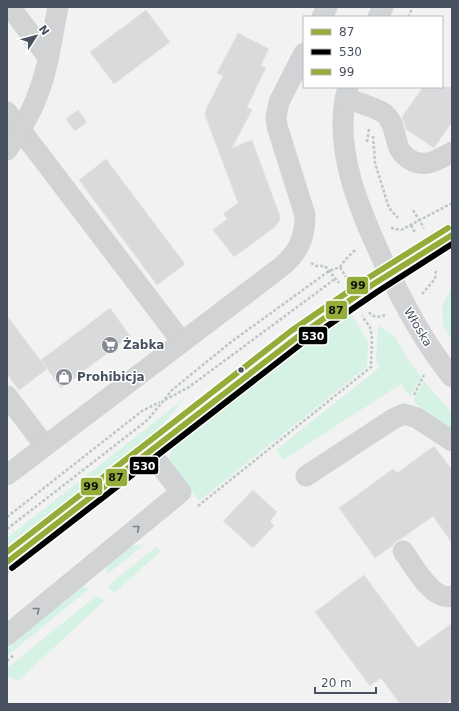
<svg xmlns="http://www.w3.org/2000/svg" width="459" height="711" font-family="'DejaVu Sans',sans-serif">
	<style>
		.green { fill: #d6f2e5 }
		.building { fill: #dadadd; stroke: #e4e4e5 }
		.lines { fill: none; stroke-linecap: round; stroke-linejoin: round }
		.path { stroke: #bcc8c6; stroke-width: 2.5; stroke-dasharray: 3 2; stroke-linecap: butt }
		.street { stroke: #d1d3d5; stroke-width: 21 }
		.secondary { stroke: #d1d3d7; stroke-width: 22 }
		.bus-1-casing { stroke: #fff; stroke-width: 9 }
		.bus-2-casing { stroke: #fff; stroke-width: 9 }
		.bus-3-casing { stroke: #fff; stroke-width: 9 }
		.bus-1 { stroke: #94ad38; stroke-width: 6 }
		.bus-2 { stroke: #000; stroke-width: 6 }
		.bus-3 { stroke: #94ad38; stroke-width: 6 }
		.oneway { stroke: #787e89 }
		.bus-dot { fill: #485160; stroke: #fff; stroke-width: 1.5 }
		.labels { text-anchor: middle; stroke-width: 3; stroke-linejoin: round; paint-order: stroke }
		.street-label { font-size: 12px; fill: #485160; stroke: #fff }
		.poi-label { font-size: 12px; font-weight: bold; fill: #485160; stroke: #fff; text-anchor: start }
		.line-badge { stroke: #fff; stroke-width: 1.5 }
		.badge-label { font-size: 11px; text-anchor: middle; font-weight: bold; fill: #fff }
		.pale-badge-label { font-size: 11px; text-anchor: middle; font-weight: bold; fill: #111 }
	</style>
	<rect width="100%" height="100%" fill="#f3f2f2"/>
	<g class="green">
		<path d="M452,286V341L443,325L442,306Z"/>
		<path d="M350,312L368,341L367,367L199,501L169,462V456L174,447L280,364Z"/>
		<path d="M378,325L395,337L409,361L421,377L410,397L401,384L283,460L276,450L380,367L376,361Z"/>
		<path d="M424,381L452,413V430L426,413L413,401Z"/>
		<path d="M185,398L153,436L7,549V538Z"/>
		<path d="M145,544L105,576L109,562L127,547Z"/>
		<path d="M156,547L161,551L114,593L109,588L111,583Z"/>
		<path d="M79,587H84L89,589L7,656V645L73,590Z"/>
		<path d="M96,596L105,600L18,681L12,678L7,675V668Z"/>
	</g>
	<g class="building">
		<path d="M146,10L170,42L114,84L90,52Z"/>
		<path d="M238,33L269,49L261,65L266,68L247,107L252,110L232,148L252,140L280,216V220L275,227L234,257L213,230L226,220L227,218L223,214L238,203L205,115L207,107L223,76L217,73Z"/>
		<path d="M423,87H452V122L434,148L406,129L402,117Z"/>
		<path d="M78,110L87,122L75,131L66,119Z"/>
		<path d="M106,159L185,264L157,285L79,180Z"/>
		<path d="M110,308L130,336L61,388L41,360Z"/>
		<path d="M7,316L47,369L19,390L7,374Z"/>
		<path d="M434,446L452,470V543L433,516L401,539L396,541L392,546L375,558L339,508L393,469L397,473Z"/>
		<path d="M253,490L277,512L270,521L274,526L253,548L223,521Z"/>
		<path d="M364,575L418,648L452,623V699L445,704H400L381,678L370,686L315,612Z"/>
	</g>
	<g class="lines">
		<g class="path">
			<path d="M408,17L413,7"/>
			<path d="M373,136L375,163L389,208L398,218"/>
			<path d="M367,142L369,129"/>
			<path d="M413,210L424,228"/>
			<path d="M411,225L415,233"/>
			<path d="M391,228L401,230L452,203"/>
			<path d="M311,263L316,266H325L339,283"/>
			<path d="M340,267L346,277"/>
			<path d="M422,294L435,279L436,269"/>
			<path d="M369,312C373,318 380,318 387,314"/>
			<path d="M414,395L424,375"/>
			<path d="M165,400L189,387L335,279"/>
			<path d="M198,506L371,367L372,337L370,327L362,316"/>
			<path d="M7,517L142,411L160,402"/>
			<path d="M7,529L145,422L151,416L172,390L231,342L329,271L340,267L346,259L356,249"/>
			<path d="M7,661L14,655"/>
		</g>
		<g class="street">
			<path d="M10,7L48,57"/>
			<path d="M322,17L327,7"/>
			<path d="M378,17L383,7"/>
			<path d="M348,87C331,147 360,211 385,265C404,304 424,343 452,377"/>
			<path d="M345,98C354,101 379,109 385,114C395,123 394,136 399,148C401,153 405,156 409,159C424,169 438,160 452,152"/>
			<path d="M7,112L182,342"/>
			<path d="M7,150C19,132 31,114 38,94C49,66 52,36 58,7"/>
			<path d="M7,396L45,446"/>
			<path d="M7,475L281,267C299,252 305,238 305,215L277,126L276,117L279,102L304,53"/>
			<path d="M306,476L393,419L404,414L417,418L452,441"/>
			<path d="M403,551C413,564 432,602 452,596"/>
			<path d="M7,635L181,492L149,451"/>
		</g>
		<path class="secondary" d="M7,562L296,338C346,302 398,267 452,235"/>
		<g class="bus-1-casing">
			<path id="bus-1" d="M7,562L296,338L372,285L452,235"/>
		</g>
		<g class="bus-2-casing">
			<path id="bus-2" d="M12,568L301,344L377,292L452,244"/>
		</g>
		<g class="bus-3-casing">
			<path id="bus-3" d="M7,552L291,331L368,278L448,228"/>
		</g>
		<use href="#bus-1" class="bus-1"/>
		<use href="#bus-2" class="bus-2"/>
		<use href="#bus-3" class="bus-3"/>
	</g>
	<defs><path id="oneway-chevron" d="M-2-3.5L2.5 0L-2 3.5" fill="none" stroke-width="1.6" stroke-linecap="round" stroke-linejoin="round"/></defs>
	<g class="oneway">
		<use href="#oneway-chevron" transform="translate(137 528) rotate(-39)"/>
		<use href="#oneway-chevron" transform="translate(37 610) rotate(-39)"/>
	</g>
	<defs>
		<g id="supermarket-disc" transform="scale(0.9)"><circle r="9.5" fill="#848993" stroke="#fff"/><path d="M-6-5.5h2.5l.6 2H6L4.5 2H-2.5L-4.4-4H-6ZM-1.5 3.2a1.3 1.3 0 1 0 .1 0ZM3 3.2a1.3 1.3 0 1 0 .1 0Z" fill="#fff"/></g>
		<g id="shop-disc" transform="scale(0.9)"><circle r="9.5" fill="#848993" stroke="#fff"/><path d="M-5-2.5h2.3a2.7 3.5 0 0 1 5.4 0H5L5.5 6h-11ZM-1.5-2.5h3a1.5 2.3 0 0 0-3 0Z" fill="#fff"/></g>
	</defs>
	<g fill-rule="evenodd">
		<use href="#supermarket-disc" x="110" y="345"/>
		<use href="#shop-disc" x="64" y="377"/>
	</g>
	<circle class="bus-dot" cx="241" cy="370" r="3.5"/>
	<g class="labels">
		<g class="street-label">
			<text transform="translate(418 327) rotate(59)" y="4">Włoska</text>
		</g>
		<g class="poi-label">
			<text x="123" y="349">Żabka</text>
			<text x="77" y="381">Prohibicja</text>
		</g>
	</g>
	<g class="line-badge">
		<rect x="346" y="276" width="23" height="19" rx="4" fill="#94ad38"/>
		<rect x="325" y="300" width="23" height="20" rx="4" fill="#94ad38"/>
		<rect x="298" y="326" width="30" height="19" rx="4" fill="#000"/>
		<rect x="129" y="456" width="30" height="19" rx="4" fill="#000"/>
		<rect x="105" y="468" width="23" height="19" rx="4" fill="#94ad38"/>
		<rect x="80" y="477" width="23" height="19" rx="4" fill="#94ad38"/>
	</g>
	<g class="badge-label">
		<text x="313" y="340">530</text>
		<text x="144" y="470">530</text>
	</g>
	<g class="pale-badge-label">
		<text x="358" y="289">99</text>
		<text x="336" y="314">87</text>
		<text x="116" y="481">87</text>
		<text x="91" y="490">99</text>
	</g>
	<rect width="459" height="711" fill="none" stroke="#485160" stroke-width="16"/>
	<rect x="303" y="16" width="140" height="72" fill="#ffffff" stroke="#b6b9bf"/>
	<rect x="311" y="29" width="20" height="6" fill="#94ad38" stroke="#b6b9bf"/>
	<text x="339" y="36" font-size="12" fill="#485160">87</text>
	<rect x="311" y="49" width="20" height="6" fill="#000000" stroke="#b6b9bf"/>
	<text x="339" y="56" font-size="12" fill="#485160">530</text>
	<rect x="311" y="69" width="20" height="6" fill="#94ad38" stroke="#b6b9bf"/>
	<text x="339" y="76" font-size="12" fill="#485160">99</text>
	<g transform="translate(36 36) rotate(54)" stroke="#ffffff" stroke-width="3" paint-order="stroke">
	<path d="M0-3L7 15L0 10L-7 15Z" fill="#485160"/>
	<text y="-6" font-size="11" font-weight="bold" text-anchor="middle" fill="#485160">N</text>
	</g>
	<path d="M315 687v6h61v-6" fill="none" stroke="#485160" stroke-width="2"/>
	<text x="321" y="687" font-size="12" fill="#485160" stroke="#ffffff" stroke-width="3" paint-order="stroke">20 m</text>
</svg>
